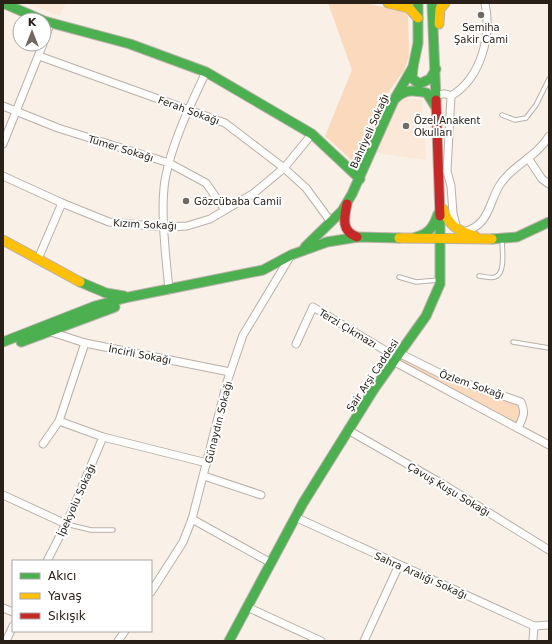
<svg xmlns="http://www.w3.org/2000/svg" width="552" height="644" font-family="'DejaVu Sans',sans-serif">
	<style>
		.built { fill: #fbe8d9 }
		.green { fill: #fbd9bd }
		.lines { fill: none; stroke-linecap: round; stroke-linejoin: round }
		.lane-casing { stroke: #b9b0a9; stroke-width: 5.5 }
		.street-casing { stroke: #b9b0a9; stroke-width: 9 }
		.fast-casing { stroke: #b9b0a9; stroke-width: 11 }
		.slow-casing { stroke: #b9b0a9; stroke-width: 11 }
		.jam-casing { stroke: #b9b0a9; stroke-width: 11 }
		.lane { stroke: #fefdfc; stroke-width: 3.5 }
		.street { stroke: #fefdfc; stroke-width: 7 }
		.fast { stroke: #4caf50; stroke-width: 9 }
		.slow { stroke: #ffc107; stroke-width: 9 }
		.jam { stroke: #c62828; stroke-width: 9 }
		.poi-dot { fill: #726961; stroke: #fff; stroke-width: 1.5 }
		.labels { text-anchor: middle; stroke-width: 4; stroke-linejoin: round; paint-order: stroke }
		.poi-label { font-size: 10px; fill: #292018; stroke: #fff; text-anchor: start }
		.street-label { font-size: 10px; fill: #292018; stroke: #fff }
	</style>
	<rect width="100%" height="100%" fill="#f9f0e8"/>
	<g class="built">
		<path d="M26,3H66L60,16Z"/>
		<path d="M400,98L422,99L426,160L377,153Z"/>
	</g>
	<g class="green">
		<path d="M328,3H365L406,12L408,17L409,55L405,69L387,94L357,165L325,136L352,70Z"/>
		<path d="M402,356L520,403L522,409L517,426L398,362Z"/>
	</g>
	<g class="lines">
		<g class="lane-casing">
			<g id="lane">
				<path d="M502,115L515,120L526,118L536,105L549,79"/>
				<path d="M479,276C484,276 490,279 495,277C506,274 502,249 502,239"/>
				<path d="M399,277L416,282L439,280"/>
				<path d="M513,342L549,348"/>
				<path d="M66,524L91,530H113"/>
			</g>
		</g>
		<g class="street-casing">
			<g id="street">
				<path d="M44,41L50,24"/>
				<path d="M39,56L225,123L284,168L306,188L331,222"/>
				<path d="M451,96C481,78 492,36 485,3"/>
				<path d="M435,97C441,93 445,93 451,96L447,171L451,186L453,213L457,229"/>
				<path d="M3,106L58,128L169,163L206,183L225,210"/>
				<path d="M3,144L43,44"/>
				<path d="M528,158L542,179L549,184"/>
				<path d="M3,176L62,203L109,222L164,227L187,226L210,219L254,193L284,168L312,134"/>
				<path d="M463,232C488,226 488,207 498,188C510,166 536,158 549,136"/>
				<path d="M38,259L62,203"/>
				<path d="M169,290C166,257 160,212 165,180C172,142 190,106 206,72"/>
				<path d="M51,332L85,343L230,372"/>
				<path d="M85,343L59,421L103,437L207,463"/>
				<path d="M296,344L313,307L396,357"/>
				<path d="M399,353L445,376L521,402C526,413 523,417 518,428"/>
				<path d="M393,361L549,445"/>
				<path d="M348,430L446,486L549,550"/>
				<path d="M43,444L59,421"/>
				<path d="M204,476L261,495"/>
				<path d="M3,495L66,524"/>
				<path d="M295,517L534,626L549,625"/>
				<path d="M192,519L271,563"/>
				<path d="M47,561L68,520L103,437"/>
				<path d="M151,592L183,542L192,519L227,382L243,335L290,257"/>
				<path d="M247,607L321,641"/>
				<path d="M3,608L13,612"/>
				<path d="M6,641L13,626"/>
				<path d="M118,641L125,631"/>
				<path d="M364,641L399,565"/>
				<path d="M533,641L534,626"/>
			</g>
		</g>
		<g class="fast-casing">
			<g id="fast">
				<path d="M3,3L42,20"/>
				<path d="M432,3L436,100"/>
				<path d="M44,21L130,44L206,72L312,134L360,179"/>
				<path d="M413,67L412,78L419,84L430,79L436,69"/>
				<path d="M396,98C405,89 415,90 427,93L435,106"/>
				<path d="M416,237C429,234 434,226 438,214"/>
				<path d="M492,239L517,237L549,222"/>
				<path d="M305,247L342,211L352,194L394,100L413,67L418,43V3"/>
				<path d="M80,282L106,293L124,296"/>
				<path d="M3,342L95,306L129,297L263,270L291,255L327,242L358,237L399,238"/>
				<path d="M21,342L115,307"/>
				<path d="M229,641L303,503L374,389L426,316L440,284V216"/>
			</g>
		</g>
		<g class="slow-casing">
			<g id="slow">
				<path d="M388,3L409,8L418,18"/>
				<path d="M439,24L440,9L445,3"/>
				<path d="M443,209C449,226 458,231 475,236"/>
				<path d="M399,238L492,239"/>
				<path d="M3,240L80,282"/>
			</g>
		</g>
		<g class="jam-casing">
			<g id="jam">
				<path d="M436,100L440,216"/>
				<path d="M347,204C344,218 341,231 357,237"/>
			</g>
		</g>
		<use href="#lane" class="lane"/>
		<use href="#street" class="street"/>
		<use href="#fast" class="fast"/>
		<use href="#slow" class="slow"/>
		<use href="#jam" class="jam"/>
	</g>
	<g class="poi-dot">
		<circle cx="481" cy="15" r="4"/>
		<circle cx="406" cy="126" r="4"/>
		<circle cx="186" cy="201" r="4"/>
	</g>
	<g class="labels">
		<g class="poi-label">
			<text x="481" y="31" text-anchor="middle">Semiha<tspan x="481" dy="12">Şakir Cami</tspan></text>
			<text x="414" y="124">Özel Anakent<tspan x="414" dy="12">Okulları</tspan></text>
			<text x="194" y="205">Gözcübaba Camii</text>
		</g>
		<g class="street-label">
			<text transform="translate(189 110) rotate(20)" y="4">Ferah Sokağı</text>
			<text transform="translate(369 131) rotate(-66)" y="4">Bahriyeli Sokağı</text>
			<text transform="translate(121 148) rotate(17)" y="4">Tümer Sokağı</text>
			<text transform="translate(145 224) rotate(3)" y="4">Kızım Sokağı</text>
			<text transform="translate(348 328) rotate(31)" y="4">Terzi Çıkmazı</text>
			<text transform="translate(140 354) rotate(11)" y="4">İncirli Sokağı</text>
			<text transform="translate(372 375) rotate(-56)" y="4">Şair Arşi Caddesi</text>
			<text transform="translate(472 384) rotate(19)" y="4">Özlem Sokağı</text>
			<text transform="translate(218 422) rotate(-76)" y="4">Günaydın Sokağı</text>
			<text transform="translate(449 489) rotate(31)" y="4">Çavuş Kuşu Sokağı</text>
			<text transform="translate(76 500) rotate(-66)" y="4">İpekyolu Sokağı</text>
			<text transform="translate(421 575) rotate(24)" y="4">Sahra Aralığı Sokağı</text>
		</g>
	</g>
	<rect width="552" height="644" fill="none" stroke="#292018" stroke-width="8"/>
	<rect x="12" y="560" width="140" height="72" fill="#ffffff" stroke="#a9a6a3"/>
	<rect x="20" y="573" width="20" height="6" fill="#4caf50" stroke="#a9a6a3"/>
	<text x="48" y="580" font-size="12" fill="#292018">Akıcı</text>
	<rect x="20" y="593" width="20" height="6" fill="#ffc107" stroke="#a9a6a3"/>
	<text x="48" y="600" font-size="12" fill="#292018">Yavaş</text>
	<rect x="20" y="613" width="20" height="6" fill="#c62828" stroke="#a9a6a3"/>
	<text x="48" y="620" font-size="12" fill="#292018">Sıkışık</text>
	<g transform="translate(32 32)"><circle r="19" fill="#ffffff" stroke="#a9a6a3"/>
	<path d="M0-3L7 15L0 10L-7 15Z" fill="#726961"/>
	<text y="-6" font-size="11" font-weight="bold" text-anchor="middle" fill="#292018">K</text>
	</g>
</svg>
